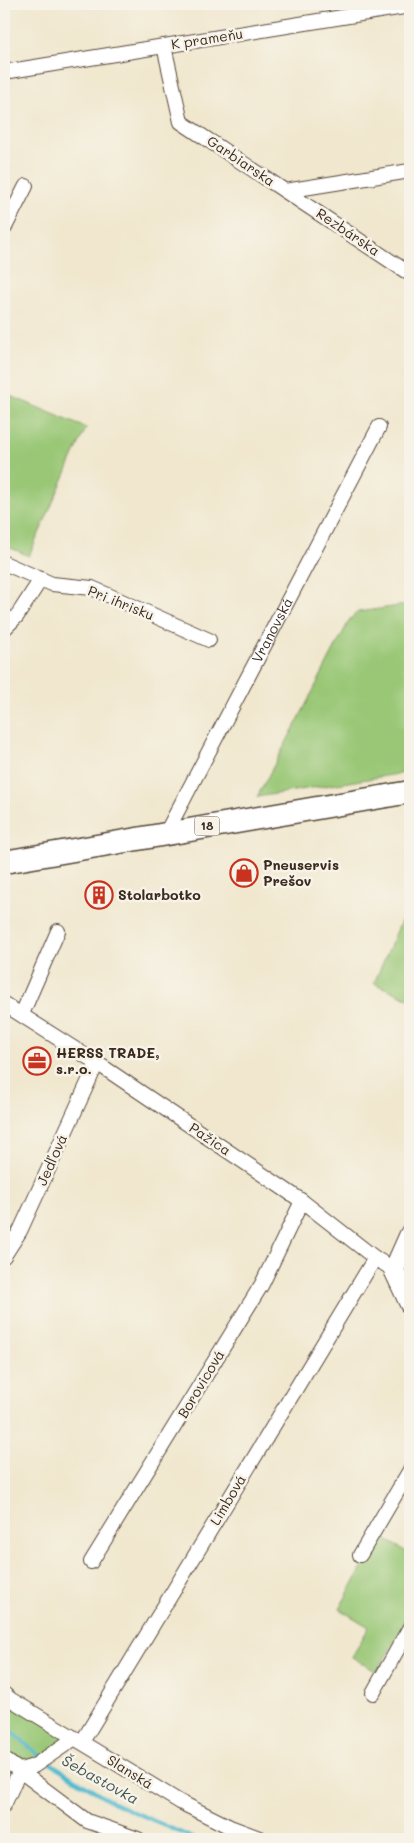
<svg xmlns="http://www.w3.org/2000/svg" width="414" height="1843" font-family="Mali,sans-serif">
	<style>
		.green { fill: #99c776; stroke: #6a784a }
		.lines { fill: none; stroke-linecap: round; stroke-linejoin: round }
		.stream { stroke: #51bacf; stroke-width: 4 }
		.street-casing { stroke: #564638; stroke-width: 16 }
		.secondary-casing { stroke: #564638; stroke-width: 22 }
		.primary-casing { stroke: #564638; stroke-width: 25 }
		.street { stroke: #fff; stroke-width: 14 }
		.secondary { stroke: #fff; stroke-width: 20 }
		.primary { stroke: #fff; stroke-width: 22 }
		.labels { text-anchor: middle; stroke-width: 5; stroke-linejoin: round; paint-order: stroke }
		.shield { fill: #f7f3e8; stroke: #73665b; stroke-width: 1 }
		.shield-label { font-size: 12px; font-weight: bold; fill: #3b2a1e }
		.street-label { font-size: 14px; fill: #3b2a1e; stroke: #f7f3e8 }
		.poi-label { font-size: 14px; font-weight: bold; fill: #3b2a1e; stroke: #f7f3e8; text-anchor: start }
		.water-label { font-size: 15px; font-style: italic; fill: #425553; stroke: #f7f3e8 }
	</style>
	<rect width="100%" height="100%" fill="#f7f3e8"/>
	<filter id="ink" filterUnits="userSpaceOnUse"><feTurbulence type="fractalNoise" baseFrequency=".02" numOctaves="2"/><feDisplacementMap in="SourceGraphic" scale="10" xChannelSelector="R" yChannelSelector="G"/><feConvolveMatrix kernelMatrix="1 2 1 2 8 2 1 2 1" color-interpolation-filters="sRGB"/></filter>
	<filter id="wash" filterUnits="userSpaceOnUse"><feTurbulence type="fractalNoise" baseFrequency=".0096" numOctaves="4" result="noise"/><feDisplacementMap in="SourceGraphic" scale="20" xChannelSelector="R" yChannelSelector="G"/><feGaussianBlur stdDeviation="1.12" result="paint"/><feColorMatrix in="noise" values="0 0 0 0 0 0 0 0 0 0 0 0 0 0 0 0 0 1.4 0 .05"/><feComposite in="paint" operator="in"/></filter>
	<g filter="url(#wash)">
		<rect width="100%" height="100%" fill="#f0e7ce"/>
		<g class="green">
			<path d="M4,393L86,428L29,556L4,545Z"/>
			<path d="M410,577V772L257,797L295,726L350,619L358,612L406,605Z"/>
			<path d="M410,901V999L374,983Z"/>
			<path d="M380,1536L410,1554V1614L377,1672L352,1657L369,1627L339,1609Z"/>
			<path d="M4,1686L72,1737L24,1770L4,1754Z"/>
		</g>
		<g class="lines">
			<g class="stream">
				<path d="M4,1725L41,1757"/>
				<path d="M47,1761L114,1803L195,1839"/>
			</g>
		</g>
	</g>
	<g filter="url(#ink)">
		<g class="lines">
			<g class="street-casing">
				<g id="street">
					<path d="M164,46L181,122L285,191L410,171"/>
					<path d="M4,72L410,6"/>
					<path d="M285,191L410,274"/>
					<path d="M4,229L26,186"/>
					<path d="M4,563L52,584L92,588L209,640"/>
					<path d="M4,629L17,616L41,579"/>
					<path id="s1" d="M166,833L379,427"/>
					<path d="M4,1004L100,1065L302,1201L375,1258L394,1270"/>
					<path d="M22,1014L58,931"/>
					<path d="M4,1256L20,1231L97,1063"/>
					<path d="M360,1555L410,1470"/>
					<path d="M91,1562L262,1284L302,1201"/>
					<path d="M373,1693L410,1627"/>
					<path d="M4,1694L10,1699L180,1802L230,1827L262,1839"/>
					<path d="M82,1742L375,1258"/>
					<path d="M4,1759L87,1821L138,1839"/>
					<path d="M4,1805L20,1770L34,1766L75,1738"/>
				</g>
			</g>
			<g class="secondary-casing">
				<path id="secondary" d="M410,1234L394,1270L410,1304"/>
			</g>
			<g class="primary-casing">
				<path id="primary" d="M4,862L410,792"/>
			</g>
			<use href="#street" class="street"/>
			<use href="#secondary" class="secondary"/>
			<use href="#primary" class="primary"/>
		</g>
	</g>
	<defs>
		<g id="shop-ring" transform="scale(1.4375)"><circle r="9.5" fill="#f7f3e8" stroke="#c8321e" stroke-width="1.5"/><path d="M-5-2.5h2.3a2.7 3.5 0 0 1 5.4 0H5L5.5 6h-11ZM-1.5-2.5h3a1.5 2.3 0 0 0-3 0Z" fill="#c8321e"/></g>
		<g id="building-ring" transform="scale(1.4375)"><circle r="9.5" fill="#f7f3e8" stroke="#c8321e" stroke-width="1.5"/><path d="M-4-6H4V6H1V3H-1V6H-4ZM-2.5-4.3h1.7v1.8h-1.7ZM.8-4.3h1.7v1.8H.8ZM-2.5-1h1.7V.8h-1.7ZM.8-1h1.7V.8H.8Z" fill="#c8321e"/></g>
		<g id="office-ring" transform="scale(1.4375)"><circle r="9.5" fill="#f7f3e8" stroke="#c8321e" stroke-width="1.5"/><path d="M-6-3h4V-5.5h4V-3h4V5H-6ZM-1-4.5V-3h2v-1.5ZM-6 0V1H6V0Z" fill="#c8321e"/></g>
	</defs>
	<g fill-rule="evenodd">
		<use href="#shop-ring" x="244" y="873"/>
		<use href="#building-ring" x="99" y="895"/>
		<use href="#office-ring" x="37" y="1061"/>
	</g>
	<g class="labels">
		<rect class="shield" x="194.5" y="816.5" width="25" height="19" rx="4"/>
		<g class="shield-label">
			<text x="207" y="830">18</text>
		</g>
		<g class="street-label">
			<text transform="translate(207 39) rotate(-9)" y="5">K prameňu</text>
			<text transform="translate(241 161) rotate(34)" y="5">Garbiarska</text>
			<text transform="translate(348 232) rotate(34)" y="5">Rezbárska</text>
			<text transform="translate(121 603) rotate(22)" y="5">Pri ihrisku</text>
			<text dy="5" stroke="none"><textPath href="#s1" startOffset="229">Vranovská</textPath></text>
			<text transform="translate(210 1139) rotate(34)" y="5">Pažica</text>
			<text transform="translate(52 1160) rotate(-66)" y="5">Jedľová</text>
			<text transform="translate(201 1384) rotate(-59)" y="5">Borovicová</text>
			<text transform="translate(228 1500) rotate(-59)" y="5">Limbová</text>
			<text transform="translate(130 1772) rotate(32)" y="5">Slanská</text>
		</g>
		<g class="poi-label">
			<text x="263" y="870">Pneuservis<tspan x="263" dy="16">Prešov</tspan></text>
			<text x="118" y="900">Stolarbotko</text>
			<text x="56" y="1058">HERSS TRADE,<tspan x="56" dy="16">s.r.o.</tspan></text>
		</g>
		<g class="water-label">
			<text transform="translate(100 1780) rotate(29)" y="5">Šebastovka</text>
		</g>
	</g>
	<rect width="414" height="1843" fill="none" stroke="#f7f3e8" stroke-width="20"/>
</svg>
